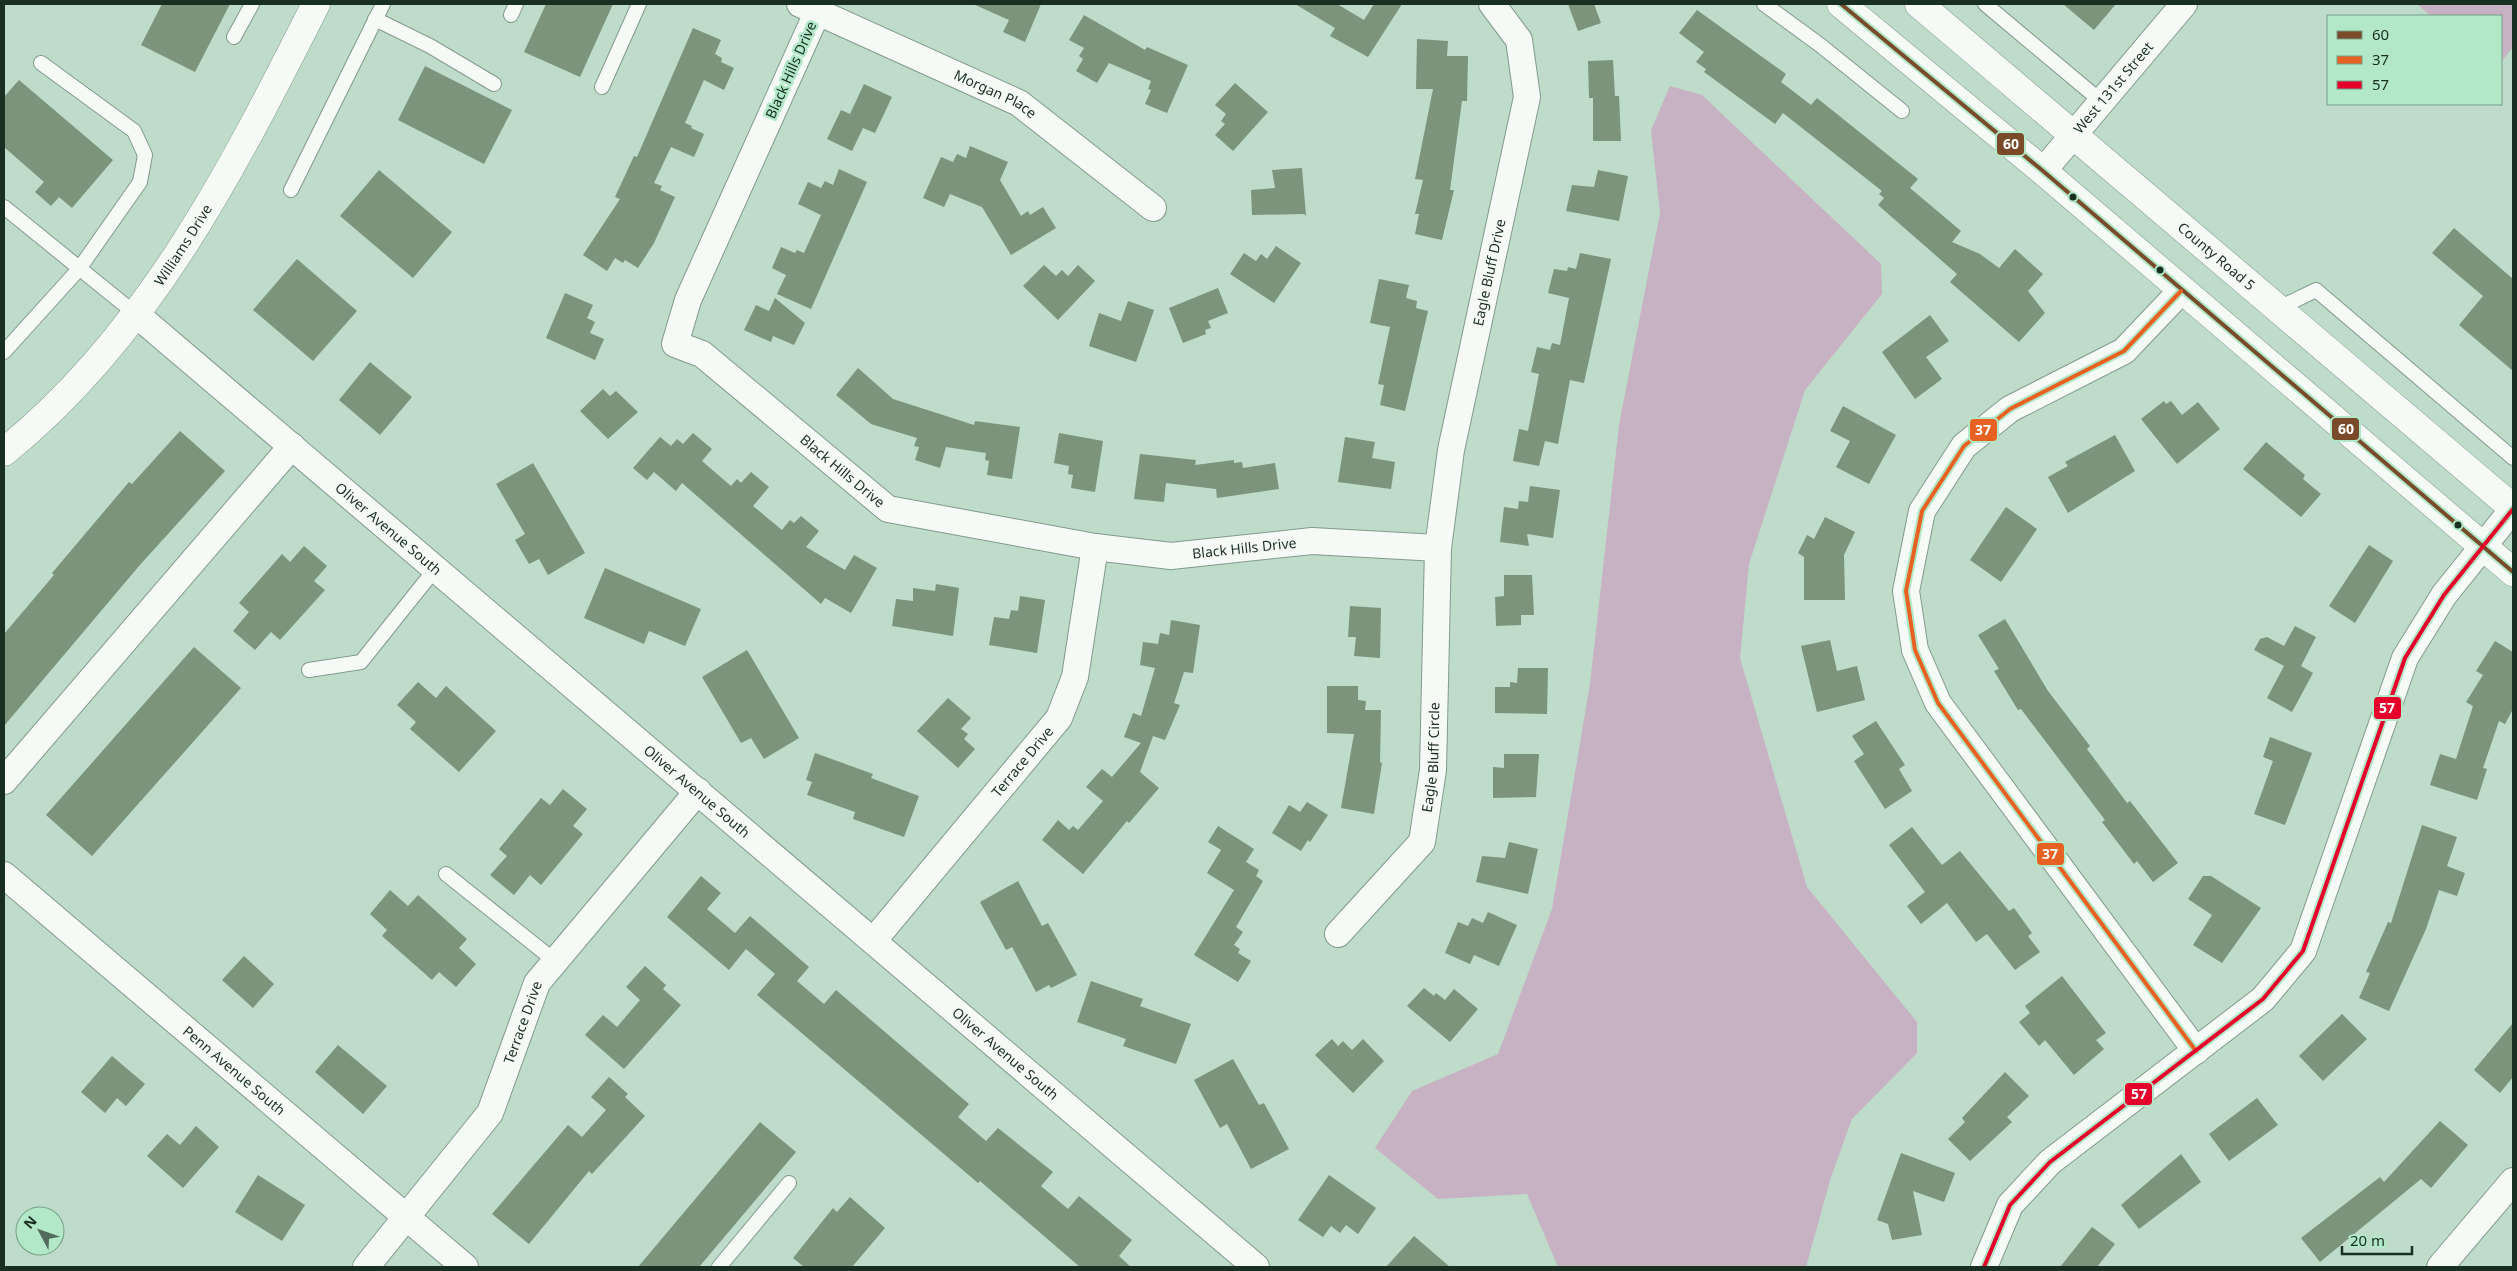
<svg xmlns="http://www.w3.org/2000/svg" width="2517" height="1271" font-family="'Noto Sans',sans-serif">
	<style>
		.green { fill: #c7b2c3 }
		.building { fill: #7c937c }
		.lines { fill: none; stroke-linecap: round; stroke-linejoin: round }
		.lane-casing { stroke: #839a8c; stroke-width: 16 }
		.street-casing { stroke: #839a8c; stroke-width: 28 }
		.secondary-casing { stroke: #839a8c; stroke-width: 29 }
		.lane { stroke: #f5faf7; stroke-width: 14 }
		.street { stroke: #f5faf7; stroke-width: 26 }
		.secondary { stroke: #f5faf7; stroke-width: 28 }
		.bus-1-casing { stroke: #b2e8c7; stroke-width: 8 }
		.bus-2-casing { stroke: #b2e8c7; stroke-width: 8 }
		.bus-3-casing { stroke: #b2e8c7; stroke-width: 8 }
		.bus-1 { stroke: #7a4b2a; stroke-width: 4 }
		.bus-2 { stroke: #e76222; stroke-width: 4 }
		.bus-3 { stroke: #e4002b; stroke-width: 4 }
		.bus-dot { fill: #192f22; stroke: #b2e8c7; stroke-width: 2 }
		.labels { text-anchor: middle; stroke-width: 5; stroke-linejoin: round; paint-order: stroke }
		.street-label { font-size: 14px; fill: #192f22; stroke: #b2e8c7 }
		.line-badge { stroke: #b2e8c7; stroke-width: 2 }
		.badge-label { font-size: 14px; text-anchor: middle; font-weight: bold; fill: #fff }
	</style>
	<rect width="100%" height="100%" fill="#bfdbca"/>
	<g class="green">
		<path d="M2417,4H2513V47L2501,62V16H2431Z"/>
		<path d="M1670,86L1702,95L1881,264L1882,294L1805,390L1749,564L1740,658L1807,887L1917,1022V1053L1852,1119L1831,1177L1806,1267H1558L1527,1194L1438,1199L1375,1148L1412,1091L1498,1054L1552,909L1590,684L1619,425L1660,213L1651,130Z"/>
	</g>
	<g class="building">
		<path d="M162,4H230L195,72L141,45Z"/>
		<path d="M546,4H613L580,77L524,52Z"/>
		<path d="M973,4H1041L1025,42L1003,32L1009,20Z"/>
		<path d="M1295,4H1337L1364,20L1374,4H1402L1368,57L1330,36L1335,28Z"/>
		<path d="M1568,4H1594L1601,23L1578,31Z"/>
		<path d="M2063,4H2116L2094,30Z"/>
		<path d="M1697,10L1786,74L1781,82L1811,105L1817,98L1918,179L1910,188L1961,231L1952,242L1980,254L1999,268L2015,249L2043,274L2028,291L2045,313L2019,342L1950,282L1957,274L1878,205L1884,198L1879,194L1882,191L1783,113L1775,124L1704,72L1706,69L1696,62L1704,52L1679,33Z"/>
		<path d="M1084,15L1145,50L1147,47L1188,65L1167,113L1145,104L1151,90L1148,89L1151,81L1109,63L1097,83L1076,71L1083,59L1079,56L1084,48L1069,40Z"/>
		<path d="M693,28L721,40L715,54L722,58L721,62L734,68L724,90L704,80L685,123L692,126L691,128L704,134L694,157L671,147L654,183L662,186L660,190L675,197L654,243L638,268L625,260L623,263L615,258L607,271L583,255L620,199L615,197L634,156L637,157Z"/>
		<path d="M1417,39L1448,41L1447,56H1468L1467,101H1462L1450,190H1454L1442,240L1415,234L1419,214H1415L1423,180L1415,179L1433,89H1416Z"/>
		<path d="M1613,60L1615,96H1619L1621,141H1593V98H1589L1588,61Z"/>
		<path d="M425,66L512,110L484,164L398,120Z"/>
		<path d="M19,80L113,160L72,208L59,197L51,206L35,192L44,182L4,147V97Z"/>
		<path d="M1235,83L1268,112L1233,151L1215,135L1225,124L1221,121L1226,114L1215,105Z"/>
		<path d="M864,84L892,97L875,133L863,128L852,151L827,139L841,110L850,114Z"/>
		<path d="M970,146L1008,162L1000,180L1021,216L1028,211L1030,215L1043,207L1056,228L1011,255L982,207L950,194L944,207L923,198L941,157L953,162L957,154L966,158Z"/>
		<path d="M1302,168L1306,216L1304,214L1252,215L1251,190L1275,188L1272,170Z"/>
		<path d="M839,169L867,182L811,309L777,294L786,275L772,268L781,247L795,253L797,250L804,253L821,215L798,204L808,182L821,188L825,181L833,185Z"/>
		<path d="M379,170L452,232L413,278L340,216Z"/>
		<path d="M1598,170L1628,176L1619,221L1566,211L1572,185L1594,187Z"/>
		<path d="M2454,228L2513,279V371L2459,325L2483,296L2432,253Z"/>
		<path d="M1276,246L1301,263L1274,303L1230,274L1244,253L1256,261L1261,254L1267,259Z"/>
		<path d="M1580,253L1611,259L1584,383L1570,380L1558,444L1545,441L1539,466L1513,461L1519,429L1528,431L1539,374L1531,372L1537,347L1550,350L1552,343L1560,345L1569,298L1548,293L1554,269L1567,271L1568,267L1576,269Z"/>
		<path d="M297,259L357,311L313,361L253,310Z"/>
		<path d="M1044,265L1056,276L1062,270L1068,276L1078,265L1095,281L1058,320L1023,286Z"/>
		<path d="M1379,279L1409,285L1406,298L1417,301L1416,308L1428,311L1405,411L1380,405L1384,385L1378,384L1390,327L1370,323Z"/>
		<path d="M1218,288L1228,313L1208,321L1211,328L1205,330L1206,334L1183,343L1169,308Z"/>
		<path d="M565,293L593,305L587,318L595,322L590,333L604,339L595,360L546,338Z"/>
		<path d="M775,298L805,323L794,345L773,336L771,342L744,330L756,305L769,311Z"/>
		<path d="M1128,301L1154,310L1136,362L1089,346L1099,313L1121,321Z"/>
		<path d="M1930,315L1949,341L1926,357L1942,379L1915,399L1882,352Z"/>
		<path d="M370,362L412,397L380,435L339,400Z"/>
		<path d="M858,368L893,399L974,425L975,421L1020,427L1012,479L987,475L989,461L985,460L986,453L946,447L940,468L915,460L919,447L914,446L917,438L871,424L836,395Z"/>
		<path d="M603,389L610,396L616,391L638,412L608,439L580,411Z"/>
		<path d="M2164,401L2166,404L2171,401L2182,415L2198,402L2220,429L2177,464L2141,419Z"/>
		<path d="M1843,406L1896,435L1869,484L1836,467L1850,441L1830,431Z"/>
		<path d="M180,431L225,471L139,566L4,726V634L54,575L52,573L129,482L132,484Z"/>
		<path d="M693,433L712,449L702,461L731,486L737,479L741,483L751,472L769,487L753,506L782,530L790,520L794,523L801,516L819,531L806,547L845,570L854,555L877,568L851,613L825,598L821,604L682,483L676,491L654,472L647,480L633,468L660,437L671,446L677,439L683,444Z"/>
		<path d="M1059,433L1103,441L1095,492L1071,488L1073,475L1068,474L1069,466L1054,463Z"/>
		<path d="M2115,435L2135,471L2068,513L2048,477L2068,466L2065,462Z"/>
		<path d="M1345,437L1375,442L1372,458L1395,462L1391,489L1338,482Z"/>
		<path d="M2266,442L2305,475L2303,479L2321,494L2301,517L2243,469Z"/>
		<path d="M1140,454L1196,460L1195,465L1234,460V463L1242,462L1243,468L1275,463L1279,489L1217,498L1216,489L1166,483L1164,502L1134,499Z"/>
		<path d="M533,463L585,553L548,575L539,559L529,564L515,540L525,534L496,484Z"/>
		<path d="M1530,486L1560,490L1553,538L1527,534L1529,546L1500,542L1504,507L1518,509L1519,501L1528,502Z"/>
		<path d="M2006,507L2037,529L2001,582L1970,560Z"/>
		<path d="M1825,517L1855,532L1844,555L1845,600H1804V557L1798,553L1807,535L1814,539Z"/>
		<path d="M2369,545L2393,561L2355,623L2329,606Z"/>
		<path d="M304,546L327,566L314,581L325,590L280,640L271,632L255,650L233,631L249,612L239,603L282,554L290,562Z"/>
		<path d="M605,568L701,609L685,646L649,631L644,644L584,618Z"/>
		<path d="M1504,575H1532L1534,615H1521V625L1496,626L1495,597L1504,596Z"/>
		<path d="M936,584L959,588L953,636L892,626L896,599L913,601V588L935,591Z"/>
		<path d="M1020,596L1045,600L1037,653L989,645L994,617L1009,619L1011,610L1018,611Z"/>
		<path d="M1350,606L1381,608L1380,658L1354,656L1356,637H1348Z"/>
		<path d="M2005,619L2048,691L2090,746L2087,749L2127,803L2130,801L2178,863L2153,882L2137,861L2134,864L2102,822L2105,820L2021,709L2018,710L1994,671L1999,669L1978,635Z"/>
		<path d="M1171,620L1200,625L1193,673L1184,672L1174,703L1180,705L1165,740L1153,736L1140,772L1159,788L1129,823L1127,821L1083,874L1042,840L1058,820L1069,830L1073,826L1078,830L1103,801L1086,787L1102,769L1112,777L1141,743L1124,737L1133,713L1141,716L1155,668L1140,665L1143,642L1158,644L1160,633L1169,635Z"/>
		<path d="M2295,626L2316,637L2301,666L2313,673L2292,712L2267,698L2284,666L2254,650L2260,639L2267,637L2284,646Z"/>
		<path d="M1830,640L1837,671L1857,666L1865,700L1817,712L1801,646Z"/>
		<path d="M2495,641L2513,652V709L2505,724L2499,721L2483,768L2487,769L2477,800L2430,785L2440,754L2456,759L2473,706L2466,702L2483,675L2476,671Z"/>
		<path d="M194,647L241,688L92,856L46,815Z"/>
		<path d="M747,650L799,738L764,759L751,738L741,743L702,677Z"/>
		<path d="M1518,668H1548L1547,714L1495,713V687H1510V682L1517,683Z"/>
		<path d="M418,682L436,698L446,686L496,731L459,772L410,729L416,722L397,705Z"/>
		<path d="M1327,686H1358V700L1366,701L1365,710H1381L1380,762L1382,763L1374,814L1341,808L1354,734L1327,733Z"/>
		<path d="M948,698L971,718L961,729L968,734L964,739L975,749L958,768L917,731Z"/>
		<path d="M1876,721L1905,765L1899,769L1912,791L1885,809L1854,761L1864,754L1852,736Z"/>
		<path d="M2270,737L2312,753L2285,825L2254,814L2273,761L2263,757Z"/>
		<path d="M815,753L873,774L871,778L919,796L904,837L853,819L855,812L807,795L812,782L806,780Z"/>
		<path d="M1504,754H1539L1536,797L1493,798V767L1504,768Z"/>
		<path d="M563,789L587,809L573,826L583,834L541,885L530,875L514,895L490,875L507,856L499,849L541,798L550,805Z"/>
		<path d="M1307,802L1328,815L1310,842L1308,840L1301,851L1272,833L1289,805L1300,812Z"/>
		<path d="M2422,825L2457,837L2447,866L2465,873L2457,896L2439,890L2426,929L2389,1011L2359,998L2370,973L2366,972L2388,922L2391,923Z"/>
		<path d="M1218,826L1254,849L1246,862L1259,870L1256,876L1263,881L1236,927L1243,932L1234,945L1240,949L1238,953L1251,961L1238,982L1194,955L1234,890L1207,873L1221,850L1208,842Z"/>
		<path d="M1912,827L1942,865L1960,851L2009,911L2014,908L2032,933L2028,936L2040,952L2015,970L1987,934L1976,942L1947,903L1921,924L1907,906L1925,892L1889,845Z"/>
		<path d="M1509,842L1538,849L1528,894L1476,882L1482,856L1505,858Z"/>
		<path d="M701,876L721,893L707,909L735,933L750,916L809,967L797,981L824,1004L836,990L969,1104L958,1117L986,1141L998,1128L1053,1172L1041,1186L1068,1209L1079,1196L1132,1240L1119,1256L1131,1267H1080L980,1181L978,1183L757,995L775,974L746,949L729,970L667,917Z"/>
		<path d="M2203,876H2211L2261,908L2222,963L2193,945L2212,915L2188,899Z"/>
		<path d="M1018,881L1042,926L1048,923L1077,975L1051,988L1049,985L1036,992L1012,947L1006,950L980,902Z"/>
		<path d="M390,890L408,906L418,895L467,939L459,948L476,964L456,987L439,972L432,980L382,936L387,930L370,914Z"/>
		<path d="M1488,912L1517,925L1499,966L1474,955L1470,964L1445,953L1458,922L1468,926L1472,918L1483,923Z"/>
		<path d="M244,956L274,984L253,1008L222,980Z"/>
		<path d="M645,966L666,985L663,989L681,1005L624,1069L585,1035L603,1015L617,1027L640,1000L626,987Z"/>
		<path d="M2062,976L2106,1033L2096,1040L2104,1049L2074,1075L2045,1040L2039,1046L2019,1022L2030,1013L2025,1006Z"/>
		<path d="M1091,981L1143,999L1140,1006L1191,1024L1176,1064L1123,1046L1126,1039L1077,1022Z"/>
		<path d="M1424,988L1434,996L1436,993L1445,1000L1454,989L1478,1009L1450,1042L1407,1006Z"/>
		<path d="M2342,1014L2367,1039L2323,1081L2299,1056Z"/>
		<path d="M2513,1023V1077L2500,1093L2474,1070Z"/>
		<path d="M1332,1039L1338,1046L1343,1041L1352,1050L1363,1039L1384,1061L1353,1093L1315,1055Z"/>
		<path d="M338,1045L387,1086L363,1114L315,1072Z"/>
		<path d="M112,1056L145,1084L126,1106L117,1098L105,1113L81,1092Z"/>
		<path d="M1233,1059L1259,1105L1264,1103L1289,1149L1251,1169L1227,1124L1220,1128L1194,1080Z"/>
		<path d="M2005,1072L2029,1096L2007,1117L2012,1122L1970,1161L1948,1139L1965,1122L1962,1118Z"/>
		<path d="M609,1077L628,1094L625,1097L645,1116L592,1174L589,1171L529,1244L492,1214L568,1125L582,1137L606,1110L591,1097Z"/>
		<path d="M2257,1098L2278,1125L2229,1161L2209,1134Z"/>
		<path d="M2440,1121L2468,1145L2431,1188L2421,1179L2320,1262L2301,1238L2380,1177L2384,1182Z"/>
		<path d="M760,1122L796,1152L699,1267H638Z"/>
		<path d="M196,1126L219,1147L183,1188L147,1156L167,1134L180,1145Z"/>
		<path d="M1901,1153L1955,1173L1944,1202L1913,1191L1922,1235L1892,1240L1888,1224L1877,1220Z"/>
		<path d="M2181,1154L2201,1182L2139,1229L2121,1205Z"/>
		<path d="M258,1175L305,1205L282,1241L235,1212Z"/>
		<path d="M1329,1175L1376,1208L1358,1234L1346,1225L1340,1233L1331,1226L1323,1237L1298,1220Z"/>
		<path d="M850,1197L885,1228L852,1267H804L793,1258L833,1208L837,1212Z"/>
		<path d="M2092,1227L2115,1244L2097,1267H2060Z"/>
		<path d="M1414,1236L1450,1267H1386Z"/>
	</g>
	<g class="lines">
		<g class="lane-casing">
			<g id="lane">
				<path d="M1764,4L1820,45L1902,111"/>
				<path d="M1985,4L2102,102"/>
				<path d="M511,15L516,4"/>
				<path d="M375,19L430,46L494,84"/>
				<path d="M234,37L252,4"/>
				<path d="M602,87L639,4"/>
				<path d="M291,190L383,4"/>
				<path d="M4,207L137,315"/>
				<path d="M2279,308L2316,290L2513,458"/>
				<path d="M4,352L79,269L140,182L145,155L134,131L41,63"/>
				<path d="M309,670L361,662L436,568"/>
				<path d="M446,874L555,961"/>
				<path d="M719,1267L789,1183"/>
			</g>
		</g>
		<g class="street-casing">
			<g id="street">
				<path id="s1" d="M800,4L1019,103L1153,208"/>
				<path id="s2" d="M821,4L688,300L675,344L702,354L888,509L1095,547L1171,556L1312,541L1438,548"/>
				<path id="s3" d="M2043,171L2184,4"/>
				<path d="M2181,291L2124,351L2010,409L1964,446L1922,511L1906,591L1915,650L1938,703L2196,1051"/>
				<path id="s4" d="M137,315L1256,1267"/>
				<path d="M4,781L292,446"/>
				<path id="s5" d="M4,875L465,1267"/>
				<path id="s6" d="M1338,934L1422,842L1433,770L1438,548L1451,450L1527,97L1519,40L1492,4"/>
				<path id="s7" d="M874,940L1059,718L1075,677L1095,547"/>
				<path id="s8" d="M366,1267L490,1113L537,983L698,791"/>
				<path d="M1984,1267L2010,1205L2050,1162L2263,999L2303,951L2405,658L2444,595L2513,509"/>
				<path d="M2440,1267L2513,1181"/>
			</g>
		</g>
		<g class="secondary-casing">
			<g id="secondary">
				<path d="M1841,4L2043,171L2513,572"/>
				<path id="s9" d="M1919,4L2513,508"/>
				<path id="s10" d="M4,452C150,334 233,168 316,4"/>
			</g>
		</g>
		<use href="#lane" class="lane"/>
		<use href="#street" class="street"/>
		<use href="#secondary" class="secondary"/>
		<g class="bus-1-casing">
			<path id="bus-1" d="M1841,4L2043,171L2513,572"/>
		</g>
		<g class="bus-2-casing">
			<path id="bus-2" d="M2181,291L2124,351L2010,409L1964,446L1922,511L1906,591L1915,650L1938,703L2196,1051"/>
		</g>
		<g class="bus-3-casing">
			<path id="bus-3" d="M1984,1267L2010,1205L2050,1162L2263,999L2303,951L2405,658L2444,595L2513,509"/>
		</g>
		<use href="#bus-1" class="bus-1"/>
		<use href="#bus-2" class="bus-2"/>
		<use href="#bus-3" class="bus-3"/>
	</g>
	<g class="bus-dot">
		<circle cx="2073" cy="197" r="4.5"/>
		<circle cx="2160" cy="270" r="4.5"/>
		<circle cx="2458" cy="525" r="4.5"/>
	</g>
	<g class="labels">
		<g class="street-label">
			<text transform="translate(791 70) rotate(-66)" y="5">Black Hills Drive</text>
			<text dy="5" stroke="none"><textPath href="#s3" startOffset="109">West 131st Street</textPath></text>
			<text dy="5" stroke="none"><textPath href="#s1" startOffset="215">Morgan Place</textPath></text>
			<text dy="5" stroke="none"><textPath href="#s10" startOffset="275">Williams Drive</textPath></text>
			<text dy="5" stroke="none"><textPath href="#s9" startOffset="390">County Road 5</textPath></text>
			<text dy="5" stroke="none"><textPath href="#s6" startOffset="700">Eagle Bluff Drive</textPath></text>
			<text dy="5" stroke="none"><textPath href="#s2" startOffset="582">Black Hills Drive</textPath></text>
			<text dy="5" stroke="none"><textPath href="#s4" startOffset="330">Oliver Avenue South</textPath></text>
			<text dy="5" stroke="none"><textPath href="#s2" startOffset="1002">Black Hills Drive</textPath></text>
			<text dy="5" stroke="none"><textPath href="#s6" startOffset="210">Eagle Bluff Circle</textPath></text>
			<text dy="5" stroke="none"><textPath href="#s7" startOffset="232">Terrace Drive</textPath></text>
			<text dy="5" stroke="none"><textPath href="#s4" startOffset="735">Oliver Avenue South</textPath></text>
			<text dy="5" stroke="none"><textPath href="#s8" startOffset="294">Terrace Drive</textPath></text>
			<text dy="5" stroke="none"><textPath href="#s4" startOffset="1140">Oliver Avenue South</textPath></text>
			<text dy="5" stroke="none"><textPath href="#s5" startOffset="302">Penn Avenue South</textPath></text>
		</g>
	</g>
	<g class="line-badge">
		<rect x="1996" y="132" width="29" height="24" rx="5" fill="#7a4b2a"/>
		<rect x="2331" y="417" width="29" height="24" rx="5" fill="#7a4b2a"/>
		<rect x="1969" y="418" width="29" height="24" rx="5" fill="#e76222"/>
		<rect x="2373" y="696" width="29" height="24" rx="5" fill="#e4002b"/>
		<rect x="2036" y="842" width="29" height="24" rx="5" fill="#e76222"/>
		<rect x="2124" y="1082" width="29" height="24" rx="5" fill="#e4002b"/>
	</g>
	<g class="badge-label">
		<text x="2011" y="149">60</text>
		<text x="2346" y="434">60</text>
		<text x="1983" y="435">37</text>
		<text x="2387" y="713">57</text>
		<text x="2050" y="859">37</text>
		<text x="2139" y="1099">57</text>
	</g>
	<rect width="2517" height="1271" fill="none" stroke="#192f22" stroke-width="10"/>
	<rect x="2327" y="15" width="175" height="90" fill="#b2e8c7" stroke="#759e85"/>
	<rect x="2337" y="31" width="25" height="8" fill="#7a4b2a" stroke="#759e85"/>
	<text x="2372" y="40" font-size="15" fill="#192f22">60</text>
	<rect x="2337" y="56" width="25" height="8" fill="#e76222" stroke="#759e85"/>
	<text x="2372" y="65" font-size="15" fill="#192f22">37</text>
	<rect x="2337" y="81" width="25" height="8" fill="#e4002b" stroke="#759e85"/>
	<text x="2372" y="90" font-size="15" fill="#192f22">57</text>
	<g transform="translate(40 1231) rotate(311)"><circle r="24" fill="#b2e8c7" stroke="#759e85"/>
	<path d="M0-4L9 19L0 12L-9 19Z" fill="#536b5d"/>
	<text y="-8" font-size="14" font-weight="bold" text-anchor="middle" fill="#192f22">N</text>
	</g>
	<path d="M2342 1246v8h70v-8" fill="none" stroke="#192f22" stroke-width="2.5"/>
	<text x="2350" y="1246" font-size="15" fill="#192f22" stroke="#b2e8c7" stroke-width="4" paint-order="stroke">20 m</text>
</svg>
